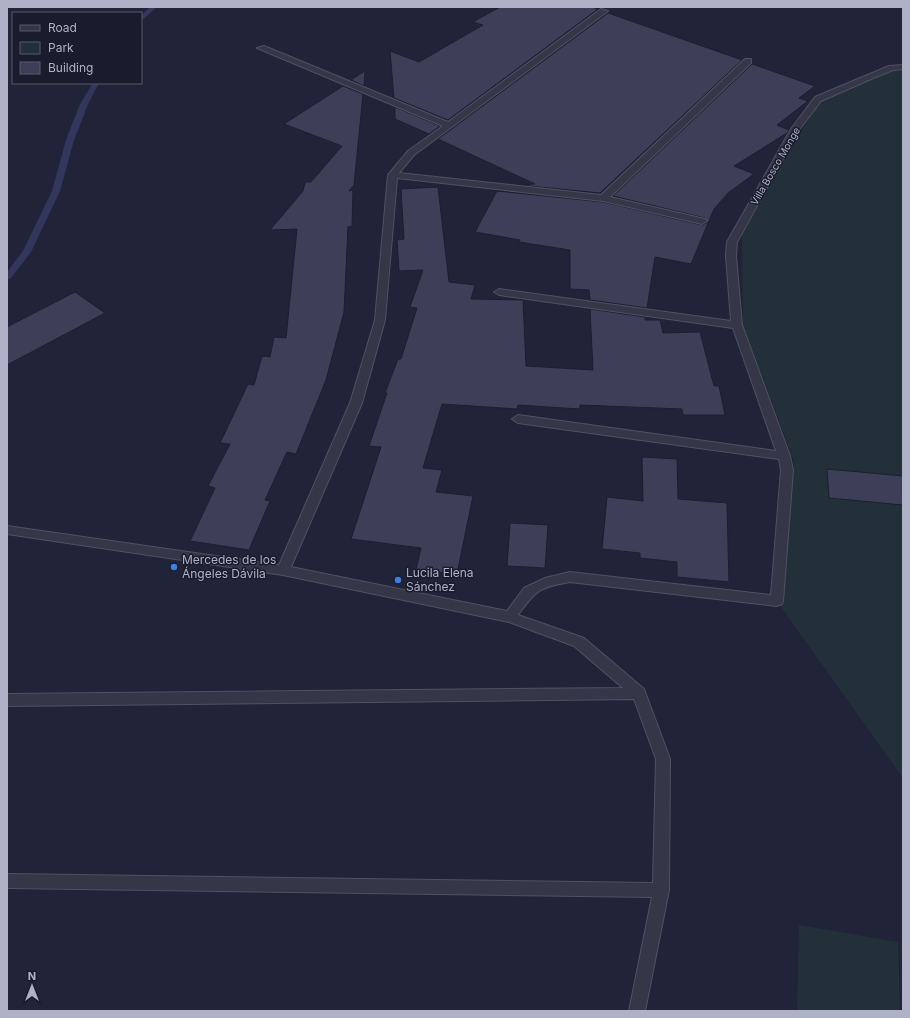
<svg xmlns="http://www.w3.org/2000/svg" width="910" height="1018" font-family="Inter,sans-serif">
	<style>
		.green { fill: #23303a }
		.lines { fill: none; stroke-linecap: round; stroke-linejoin: round }
		.stream { fill: #33375e; fill-rule: evenodd }
		.building { fill: #3d3f59; stroke: #1c1e30 }
		.street-casing { stroke: #4f5164; stroke-width: 2 }
		.street { fill: #353749; fill-rule: evenodd }
		.shop-dot { fill: #3f7fe0; stroke: #1a1c2e; stroke-width: 1.5 }
		.labels { text-anchor: middle; stroke-width: 3; stroke-linejoin: round; paint-order: stroke }
		.far-street-label { font-size: 10px; fill: #afb1c6; stroke: #1a1c2e }
		.poi-label { font-size: 12px; fill: #afb1c6; stroke: #1a1c2e; text-anchor: start }
	</style>
	<rect width="100%" height="100%" fill="#212439"/>
	<g class="green">
		<path d="M903,68V778L777,601L794,461L743,326L742,229L821,99L895,69Z"/>
		<path d="M799,925L898,942L900,1011H797Z"/>
	</g>
	<g class="lines">
		<g class="stream">
			<path d="M150,7H157L141,21V16Z"/>
			<path d="M93,83H99L88,104L74,140L60,191L31,252L10,279H7V272L23,251L52,191L66,140L80,104Z"/>
		</g>
	</g>
	<g class="building">
		<path d="M500,7H592L598,9L448,120L394,98L390,51L419,62L483,25L473,22Z"/>
		<path d="M608,13L742,60L600,193L519,185L535,184L438,139Z"/>
		<path d="M752,64L815,86L799,98L808,101L777,125L789,130L787,133L734,166L754,174L728,193L714,209L691,264L655,257L647,308L590,300L589,290L570,289V250L519,242L520,240L475,232L497,191L603,202L702,225L708,222L705,218L613,196Z"/>
		<path d="M365,71L364,86L351,80Z"/>
		<path d="M343,86L363,94L354,185L349,191L353,190L352,226L348,227L344,312L326,380L296,454L287,452L265,500L270,501L249,550L190,541L215,488L208,486L230,444L220,443L248,384L254,385L262,356L270,357L274,337L286,338L297,229L270,230L303,191L305,182H311L342,146L284,124Z"/>
		<path d="M395,107L440,126L429,134L395,119Z"/>
		<path d="M438,187L449,282L475,285L471,299L523,300L526,366L593,370L590,309L645,317V320H660L663,333L700,332L714,386H719L725,415H683L682,409L580,405V409L518,405L517,409L442,404L423,468L442,470L436,492L473,496L457,574L416,570L421,548L351,539L381,447L369,446L387,393H385L398,359H401L417,308L410,307L423,270L399,271L397,240L404,239L401,189Z"/>
		<path d="M75,292L105,313L7,365V327Z"/>
		<path d="M642,457L677,459L678,499L727,503L729,582L677,577V562L640,558V553L602,549L607,497L643,501Z"/>
		<path d="M827,469L903,476V505L829,498Z"/>
		<path d="M510,523L548,525L545,568L507,566Z"/>
	</g>
	<g class="lines">
		<g class="street-casing">
			<path id="street" d="M601,9L608,11L414,155L399,173L601,195L745,59H751V63L610,197L705,219L707,221L702,224L603,201L397,178L385,320L362,403L291,567L507,611L524,588L545,578L570,572L771,595L781,470L779,459L518,423L512,419L518,415L776,451L733,328L499,295L494,292L499,289L731,321L726,256L727,242L791,129L815,97L889,66L903,65V69L893,70L871,79L821,101L799,130L737,242L736,256L742,325L790,456L793,470L783,601L782,604L777,606L570,582C540,587 536,590 518,615L584,638L644,689L670,759L669,890L645,1011H629L652,897L7,888V874L653,883L656,759L634,699L7,706V694L623,688L574,646L509,622L283,575L7,534V526L279,565L350,403L375,320L388,175L408,151L443,126L257,48L264,46L448,122Z"/>
		</g>
		<use href="#street" class="street"/>
	</g>
	<g class="shop-dot">
		<circle cx="174" cy="567" r="4"/>
		<circle cx="398" cy="580" r="4"/>
	</g>
	<g class="labels">
		<g class="far-street-label">
			<text transform="translate(775 166) rotate(-60)" y="4">Villa Bosco Monge</text>
		</g>
		<g class="poi-label">
			<text x="182" y="564">Mercedes de los<tspan x="182" dy="14">Ángeles Dávila</tspan></text>
			<text x="406" y="577">Lucila Elena<tspan x="406" dy="14">Sánchez</tspan></text>
		</g>
	</g>
	<rect width="910" height="1018" fill="none" stroke="#afb1c6" stroke-width="16"/>
	<rect x="12" y="12" width="130" height="72" fill="#1a1c2e" stroke="#56586b"/>
	<rect x="20" y="25" width="20" height="6" fill="#353749" stroke="#56586b"/>
	<text x="48" y="32" font-size="12" fill="#afb1c6">Road</text>
	<rect x="20" y="42" width="20" height="12" fill="#23303a" stroke="#56586b"/>
	<text x="48" y="52" font-size="12" fill="#afb1c6">Park</text>
	<rect x="20" y="62" width="20" height="12" fill="#3d3f59" stroke="#56586b"/>
	<text x="48" y="72" font-size="12" fill="#afb1c6">Building</text>
	<g transform="translate(32 986)" stroke="#1a1c2e" stroke-width="3" paint-order="stroke">
	<path d="M0-3L7 15L0 10L-7 15Z" fill="#afb1c6"/>
	<text y="-6" font-size="11" font-weight="bold" text-anchor="middle" fill="#afb1c6">N</text>
	</g>
</svg>
